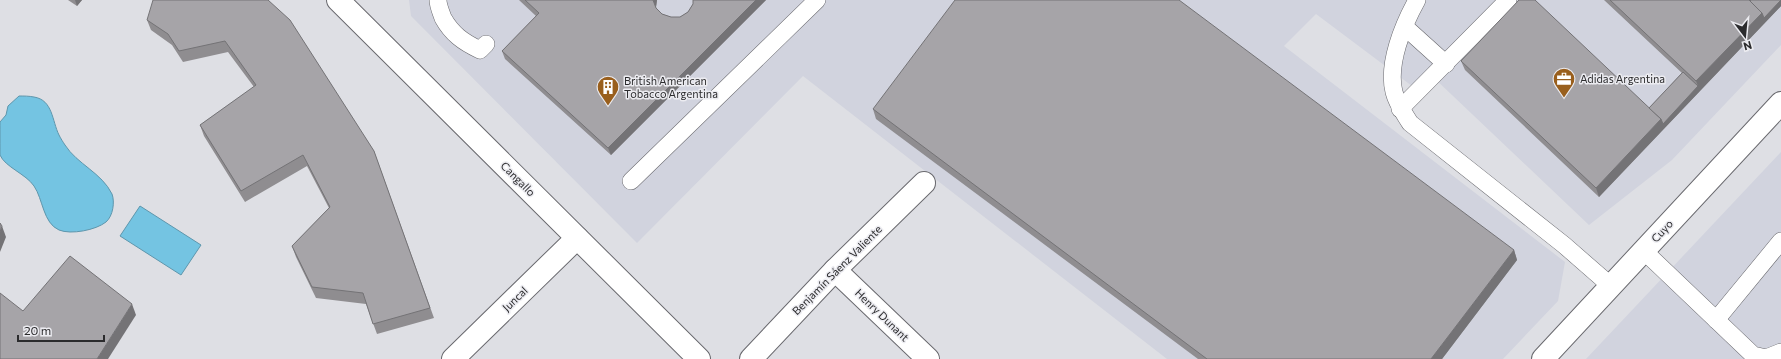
<svg xmlns="http://www.w3.org/2000/svg" width="1781" height="359" font-family="Commissioner,sans-serif">
	<style>
		.built { fill: #d1d3de }
		.water { fill: #74c4e2; stroke: #5e96ac }
		.lines { fill: none; stroke-linecap: round; stroke-linejoin: round }
		.service-casing { stroke: #69696e; stroke-width: 18 }
		.minor-casing { stroke: #69696e; stroke-width: 24 }
		.service { stroke: #fff; stroke-width: 17 }
		.minor { stroke: #fff; stroke-width: 22 }
		.wall { fill: #8f8d90 }
		.shaded-wall { fill: #747376 }
		.building { fill: #a6a4a8; stroke: #747376 }
		.labels { text-anchor: middle; stroke-width: 3; stroke-linejoin: round; paint-order: stroke }
		.poi-label { font-size: 11px; fill: #2b2b2d; stroke: #ececf1; text-anchor: start }
		.street-label { font-size: 11px; fill: #2b2b2d; stroke: #ececf1 }
	</style>
	<rect width="100%" height="100%" fill="#dedfe4"/>
	<g class="built">
		<path d="M409,0H1781V45L1672,160L1589,225L1433,77L1420,92L1316,14L1284,46L1565,262L1558,301L1503,359H1167L803,76L637,243L411,16Z"/>
		<path d="M1781,152V359H1586Z"/>
	</g>
	<g class="water">
		<path d="M19,96C24,96 29,96 34,97C53,100 52,121 59,135C61,139 63,142 65,145C77,164 102,173 112,194C115,202 113,216 106,222C96,230 71,235 59,230C43,223 43,199 34,186C26,174 5,167 0,155C0,148 0,130 0,122L6,115L8,106Z"/>
		<path d="M140,206L201,245L181,275L120,236Z"/>
	</g>
	<g class="lines">
		<g class="service-casing">
			<g id="service">
				<path d="M438,0C438,6 441,12 443,18C452,34 463,42 480,50L486,44"/>
				<path d="M1417,0C1403,25 1387,64 1394,92C1397,104 1404,113 1410,123L1564,245L1611,286"/>
				<path d="M1405,27L1446,64"/>
				<path d="M1400,109L1508,0"/>
				<path d="M631,181L817,0"/>
				<path d="M1644,251L1753,355L1766,358L1781,352"/>
				<path d="M1716,320L1781,241"/>
			</g>
		</g>
		<g class="minor-casing">
			<g id="minor">
				<path d="M338,0L699,359"/>
				<path d="M835,270L928,359"/>
				<path d="M453,359L577,238"/>
				<path d="M751,359L835,270L924,183"/>
				<path d="M1543,359L1781,103"/>
			</g>
		</g>
		<use href="#service" class="service"/>
		<use href="#minor" class="minor"/>
	</g>
	<g class="wall">
		<path d="M68,0H82L77,6Z"/>
		<path d="M268,0L374,151L434,318L377,334L366,304L316,298L296,257L292,246L329,208L307,166L245,202L204,136L200,125L254,87L228,52L183,62L172,45L151,30L147,20Z"/>
		<path d="M519,0H657L656,7V8L662,14L671,17H680L688,12L693,4V0H766L611,155L505,59L502,51L536,16Z"/>
		<path d="M1604,0H1749L1750,1L1781,0V6L1599,197L1465,70L1461,61L1649,108L1682,73Z"/>
		<path d="M873,109L1514,250L1517,260L1442,359H1198L876,119Z"/>
	</g>
	<g class="shaded-wall">
		<path d="M75,0H82L77,6Z"/>
		<path d="M653,0H657L656,7Z"/>
		<path d="M756,0H766L611,155L608,148Z"/>
		<path d="M1781,0V6L1599,197L1596,188L1661,119L1698,86L1696,81L1762,13Z"/>
		<path d="M2,226L6,237L0,252V232Z"/>
		<path d="M1514,250L1517,260L1442,359H1431Z"/>
		<path d="M132,304L136,315L108,359H97Z"/>
	</g>
	<g class="building">
		<path d="M153,0H268L290,20L374,151L430,308L373,324L363,293L312,287L292,246L330,207L303,155L241,191L200,125L256,85L225,41L179,51L168,34L147,20Z"/>
		<path d="M525,0H653L656,8L662,14L671,17H680L688,12L693,4V0H756L608,148L502,51L539,13Z"/>
		<path d="M955,0H1179L1514,250L1431,359H1207L873,109Z"/>
		<path d="M1519,0H1535L1661,119L1596,188L1461,61Z"/>
		<path d="M1610,0H1749L1762,13L1696,81Z"/>
		<path d="M1751,0H1781L1764,18L1762,13L1750,1Z"/>
		<path d="M1683,72L1698,86L1663,124L1661,119L1649,108Z"/>
		<path d="M0,223L2,226L0,232Z"/>
		<path d="M70,256L132,304L97,359H0V293L23,311Z"/>
	</g>
	<defs>
		<g id="office-pin" transform="scale(1.15)"><path d="M0 17L-7.5 6A9.5 9.5 0 1 1 7.5 6Z" fill="#995f1d" stroke="#ececf1"/><path d="M-6-3h4V-5.5h4V-3h4V5H-6ZM-1-4.5V-3h2v-1.5ZM-6 0V1H6V0Z" fill="#fff"/></g>
		<g id="building-pin" transform="scale(1.15)"><path d="M0 17L-7.5 6A9.5 9.5 0 1 1 7.5 6Z" fill="#995f1d" stroke="#ececf1"/><path d="M-4-6H4V6H1V3H-1V6H-4ZM-2.5-4.3h1.7v1.8h-1.7ZM.8-4.3h1.7v1.8H.8ZM-2.5-1h1.7V.8h-1.7ZM.8-1h1.7V.8H.8Z" fill="#fff"/></g>
	</defs>
	<g fill-rule="evenodd">
		<use href="#office-pin" x="1564" y="79"/>
		<use href="#building-pin" x="608" y="87"/>
	</g>
	<g class="labels">
		<g class="poi-label">
			<text x="1580" y="83">Adidas Argentina</text>
			<text x="624" y="85">British American<tspan x="624" dy="13">Tobacco Argentina</tspan></text>
		</g>
		<g class="street-label">
			<text transform="translate(518 179) rotate(45)" y="4">Cangallo</text>
			<text transform="translate(1662 231) rotate(-47)" y="4">Cuyo</text>
			<text transform="translate(837 270) rotate(-45)" y="4">Benjamín Sáenz Valiente</text>
			<text transform="translate(515 299) rotate(-44)" y="4">Juncal</text>
			<text transform="translate(882 315) rotate(44)" y="4">Henry Dunant</text>
		</g>
	</g>
	<g transform="translate(1745 36) rotate(164)" stroke="#ececf1" stroke-width="3" paint-order="stroke">
	<path d="M0-3L7 15L0 10L-7 15Z" fill="#2b2b2d"/>
	<text y="-6" font-size="11" font-weight="bold" text-anchor="middle" fill="#2b2b2d">N</text>
	</g>
	<path d="M18 335v6h86v-6" fill="none" stroke="#2b2b2d" stroke-width="2"/>
	<text x="24" y="335" font-size="12" fill="#2b2b2d" stroke="#ececf1" stroke-width="3" paint-order="stroke">20 m</text>
</svg>
